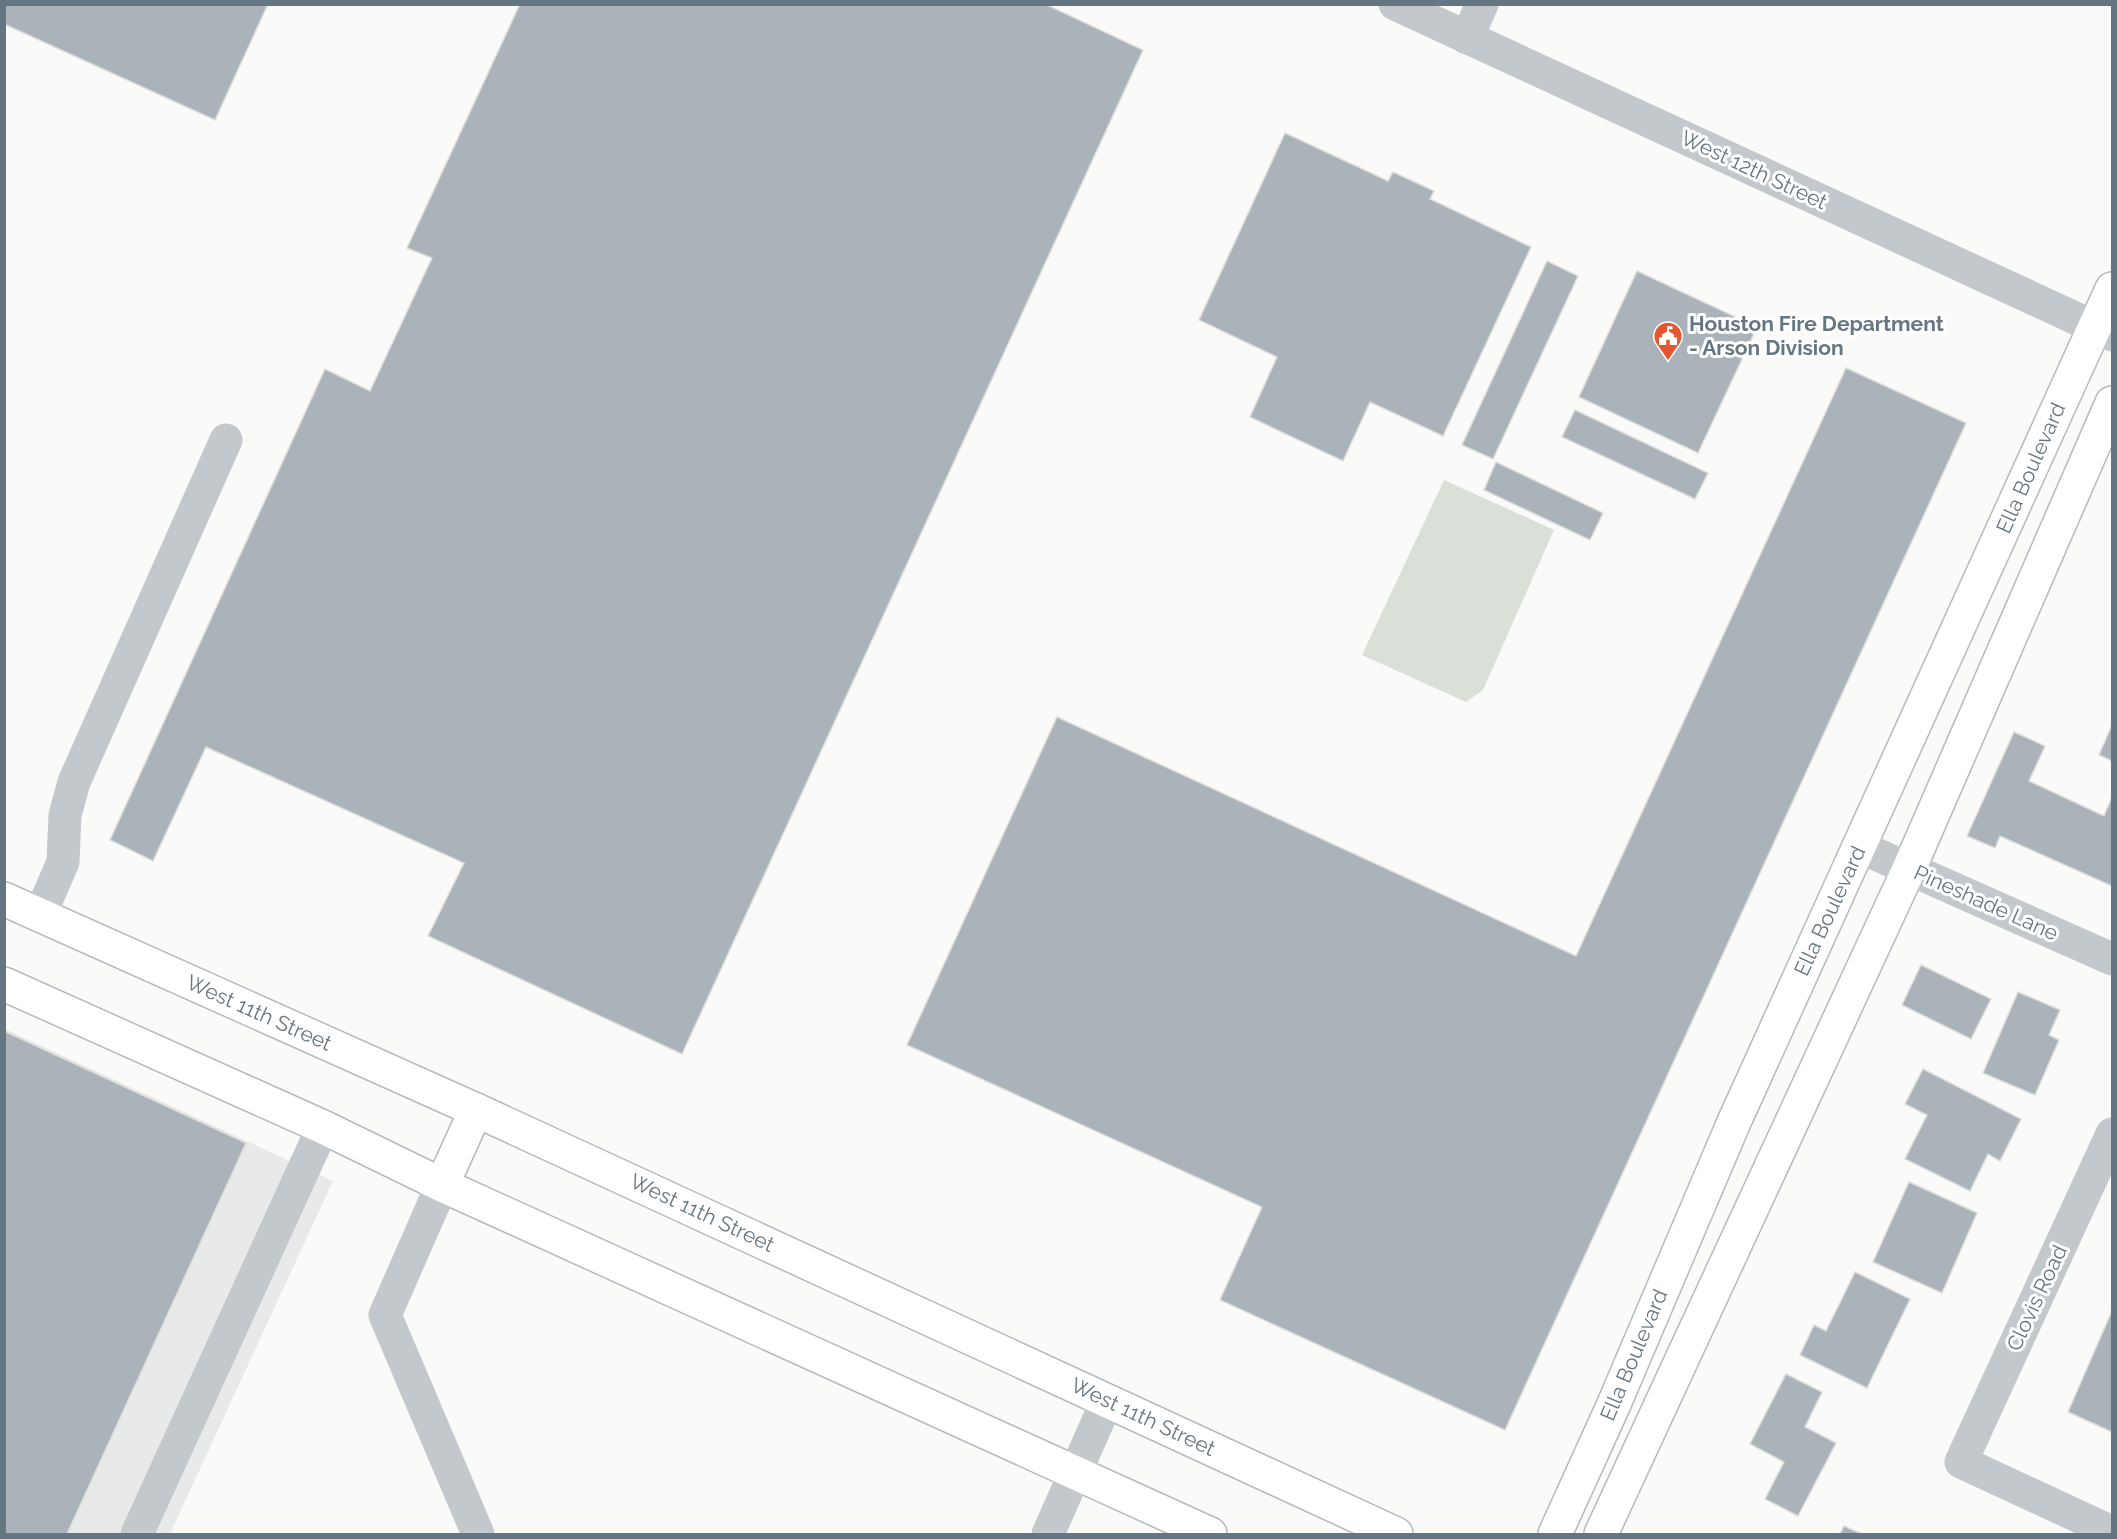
<svg xmlns="http://www.w3.org/2000/svg" width="2117" height="1539" font-family="Raleway,sans-serif">
	<style>
		.built { fill: #e8e9e9 }
		.green { fill: #dadfd7 }
		.building { fill: #aab3b9; stroke: #dcdcda; stroke-width: 1.5 }
		.lines { fill: none; stroke-linecap: round; stroke-linejoin: round }
		.major-casing { stroke: #b5babe; stroke-width: 36 }
		.minor { stroke: #c3c8cc; stroke-width: 33 }
		.major { stroke: #fff; stroke-width: 33 }
		.labels { text-anchor: middle; stroke-width: 6; stroke-linejoin: round; paint-order: stroke }
		.street-label { font-size: 21px; fill: #657683; stroke: #fff }
		.poi-label { font-size: 21px; font-weight: bold; fill: #657683; stroke: #fff; text-anchor: start }
	</style>
	<rect width="100%" height="100%" fill="#fafaf8"/>
	<path class="built" d="M5,1029L333,1181L170,1534H5Z"/>
	<path class="green" d="M1444,480L1554,530L1483,690L1466,702L1362,655Z"/>
	<g class="building">
		<path d="M4,4H268L215,120L4,24Z"/>
		<path d="M520,4H1045L1143,50L682,1054L428,936L464,863L206,747L153,861L110,840L325,369L370,391L432,258L407,248Z"/>
		<path d="M1285,133L1388,181L1393,172L1434,191L1430,199L1531,247L1443,436L1370,402L1343,461L1250,417L1277,357L1199,320Z"/>
		<path d="M1547,261L1578,276L1493,459L1462,445Z"/>
		<path d="M1637,271L1757,327L1698,453L1579,397Z"/>
		<path d="M1846,368L1966,423L1505,1430L1220,1300L1262,1207L907,1045L1057,717L1576,956Z"/>
		<path d="M1575,410L1708,473L1695,499L1562,437Z"/>
		<path d="M1496,462L1603,513L1590,540L1484,490Z"/>
		<path d="M2112,725V761L2099,755Z"/>
		<path d="M2014,732L2045,746L2029,781L2104,816L2112,797V886L2000,836L1995,848L1967,836Z"/>
		<path d="M1921,965L1991,999L1971,1039L1902,1005Z"/>
		<path d="M2018,992L2060,1010L2049,1035L2059,1040L2035,1095L1983,1073Z"/>
		<path d="M4,1031L246,1143L67,1534H4Z"/>
		<path d="M1923,1069L2021,1119L2000,1161L1988,1154L1970,1191L1905,1159L1927,1115L1905,1104Z"/>
		<path d="M1909,1182L1977,1213L1942,1293L1873,1262Z"/>
		<path d="M1855,1272L1910,1299L1867,1388L1800,1355L1814,1325L1826,1331Z"/>
		<path d="M2112,1311V1432L2068,1412Z"/>
		<path d="M1786,1374L1822,1392L1805,1427L1836,1443L1798,1516L1765,1499L1784,1462L1750,1444Z"/>
		<path d="M1844,1526L1862,1534H1840Z"/>
	</g>
	<g class="lines">
		<g class="major-casing">
			<g id="major">
				<path d="M4,899L476,1110L1396,1534"/>
				<path d="M4,984L323,1127L442,1185L1210,1534"/>
				<path d="M442,1185L476,1110"/>
				<path d="M1555,1534L1614,1404L1734,1122L2112,289"/>
				<path d="M1601,1534L1909,869L2112,403"/>
			</g>
		</g>
		<g class="minor">
			<path d="M1395,4L2112,335"/>
			<path d="M1467,38L1482,4"/>
			<path d="M1860,847L2112,959"/>
			<path d="M40,915L63,862L65,815L74,782L226,440"/>
			<path d="M2112,1134L1961,1462L2112,1532"/>
			<path d="M442,1185L385,1315L478,1534"/>
			<path d="M137,1534L323,1127"/>
			<path d="M1048,1534L1107,1401"/>
		</g>
		<use href="#major" class="major"/>
	</g>
	<defs>
		<g id="civic-pin" transform="scale(1.5)"><path d="M0 17L-7.5 6A9.5 9.5 0 1 1 7.5 6Z" fill="#e4572e" stroke="#fff"/><path d="M-.6-6.5H3V-4.5H.6V-3L4-1V1h2V6H-6V1h2V-1L-.6-3ZM-1.2 2.5V6h2.4V2.5Z" fill="#fff"/></g>
	</defs>
	<g fill-rule="evenodd">
		<use href="#civic-pin" x="1668" y="336"/>
	</g>
	<g class="labels">
		<g class="street-label">
			<text transform="translate(1754 170) rotate(25)" y="7">West 12th Street</text>
			<text transform="translate(2031 468) rotate(-66)" y="7">Ella Boulevard</text>
			<text transform="translate(1986 903) rotate(24)" y="7">Pineshade Lane</text>
			<text transform="translate(1830 911) rotate(-65)" y="7">Ella Boulevard</text>
			<text transform="translate(259 1013) rotate(24)" y="7">West 11th Street</text>
			<text transform="translate(702 1213) rotate(25)" y="7">West 11th Street</text>
			<text transform="translate(2037 1298) rotate(-65)" y="7">Clovis Road</text>
			<text transform="translate(1634 1355) rotate(-67)" y="7">Ella Boulevard</text>
			<text transform="translate(1143 1417) rotate(25)" y="7">West 11th Street</text>
		</g>
		<g class="poi-label">
			<text x="1689" y="331">Houston Fire Department<tspan x="1689" dy="24">- Arson Division</tspan></text>
		</g>
	</g>
	<rect width="2117" height="1539" fill="none" stroke="#657683" stroke-width="12"/>
</svg>
